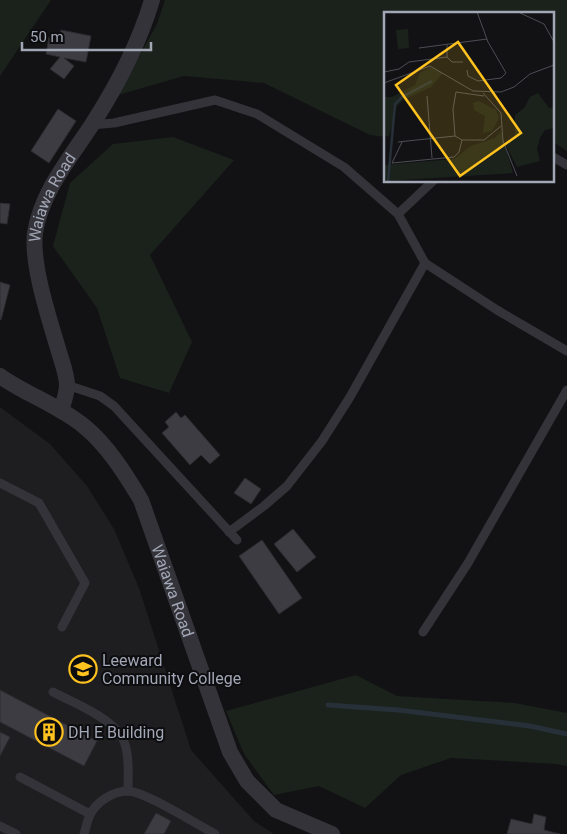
<svg xmlns="http://www.w3.org/2000/svg" width="567" height="834" font-family="Roboto,sans-serif">
	<style>
		.built { fill: #1e1e21 }
		.green { fill: #1a221b }
		.lines { fill: none; stroke-linecap: round; stroke-linejoin: round }
		.stream { stroke: #273038; stroke-width: 5 }
		.building { fill: #3c3c42; stroke: #2c2c30 }
		.lane { stroke: #333339; stroke-width: 9 }
		.street { stroke: #333339; stroke-width: 16 }
		.labels { text-anchor: middle; stroke-width: 4; stroke-linejoin: round; paint-order: stroke }
		.street-label { font-size: 16px; fill: #a2a7b6; stroke: #0d0d0f }
		.poi-label { font-size: 16px; fill: #a2a7b6; stroke: #0d0d0f; text-anchor: start }
		.inset-river { fill: none; stroke: #273038; stroke-width: 2.5 }
		.inset-road { fill: none; stroke: #4c4e55; stroke-width: 1 }
		.view { fill: #ffc21f; fill-opacity: 0.15; stroke: #ffc21f; stroke-width: 2.5 }
		.inset-edge { fill: none; stroke: #a2a7b6; stroke-width: 2.5 }
	</style>
	<rect width="100%" height="100%" fill="#121214"/>
	<path class="built" d="M0,407L50,444L87,486L114,529L139,588L191,750L254,821L274,834H0Z"/>
	<g class="green">
		<path d="M0,0H51L0,76Z"/>
		<path d="M165,0H567V151L553,142V14H386V137L370,135L264,83L184,76L118,95L157,24Z"/>
		<path d="M173,137L234,160L150,255L192,342L169,393L120,378L97,308L53,246L70,183L113,144Z"/>
		<path d="M356,675L397,696L515,703L567,713V766L556,764L451,758L401,775L365,808L319,786L274,795L244,754L226,711Z"/>
	</g>
	<g class="lines">
		<path class="stream" d="M328,705L398,710L530,726L567,734"/>
	</g>
	<g class="building">
		<path d="M61,30L91,36L86,62L64,58L74,66L64,79L50,69L60,57L46,54L49,37L59,39Z"/>
		<path d="M58,109L76,121L49,163L31,151Z"/>
		<path d="M0,203L10,204L7,224L0,223Z"/>
		<path d="M0,282L10,285L1,320L0,319Z"/>
		<path d="M176,412L181,418L185,415L220,455L210,464L201,455L190,465L162,433L169,427L165,422Z"/>
		<path d="M245,478L261,489L251,504L234,493Z"/>
		<path d="M293,529L316,557L297,572L274,544Z"/>
		<path d="M262,540L302,598L279,614L239,556Z"/>
		<path d="M0,690L97,741L84,766L0,722Z"/>
		<path d="M0,732L10,737L0,756Z"/>
		<path d="M156,813L171,821L164,834H144Z"/>
		<path d="M534,814L546,817L544,830L560,834H507L511,819L532,824Z"/>
	</g>
	<g class="lines">
		<g class="lane">
			<path d="M91,125L114,123L215,100L257,114L344,167L398,214L425,263L497,310L567,351"/>
			<path d="M553,157L567,165"/>
			<path d="M398,214L433,181"/>
			<path d="M67,385L100,396L114,406L237,540"/>
			<path d="M0,483L39,503L85,583L62,627"/>
			<path d="M229,532L264,506L287,486L322,441L350,397L425,263"/>
			<path d="M423,632L468,563L567,390"/>
			<path d="M53,692C74,703 110,717 122,737C130,752 128,775 128,791"/>
			<path d="M20,777L90,814"/>
			<path d="M0,826L16,834"/>
			<path d="M84,834C86,828 87,821 90,815C96,802 113,791 128,791C146,792 196,824 215,834"/>
		</g>
		<g class="street">
			<path id="s1" d="M0,376C27,395 60,406 85,427C108,446 126,475 141,500L230,752L247,781L276,810L332,834"/>
			<path id="s2" d="M61,411C63,403 67,394 67,385C67,375 62,362 59,352C50,321 31,265 35,233C41,192 71,157 93,123C118,84 139,44 152,0"/>
		</g>
	</g>
	<defs>
		<g id="university-ring" transform="scale(1.4375)"><circle r="9.5" fill="#0d0d0f" stroke="#ffc21f" stroke-width="1.5"/><path d="M0-5L7-2L0 1L-7-2ZM-4 1L0 2.5L4 1V4Q0 6-4 4Z" fill="#ffc21f"/></g>
		<g id="building-ring" transform="scale(1.4375)"><circle r="9.5" fill="#0d0d0f" stroke="#ffc21f" stroke-width="1.5"/><path d="M-4-6H4V6H1V3H-1V6H-4ZM-2.5-4.3h1.7v1.8h-1.7ZM.8-4.3h1.7v1.8H.8ZM-2.5-1h1.7V.8h-1.7ZM.8-1h1.7V.8H.8Z" fill="#ffc21f"/></g>
	</defs>
	<g fill-rule="evenodd">
		<use href="#university-ring" x="83" y="669"/>
		<use href="#building-ring" x="49" y="732"/>
	</g>
	<g class="labels">
		<g class="street-label">
			<text dy="6" stroke="none"><textPath href="#s2" startOffset="222">Waiawa Road</textPath></text>
			<text dy="6" stroke="none"><textPath href="#s1" startOffset="288">Waiawa Road</textPath></text>
		</g>
		<g class="poi-label">
			<text x="102" y="666">Leeward<tspan x="102" dy="18">Community College</tspan></text>
			<text x="68" y="738">DH E Building</text>
		</g>
	</g>
	<g transform="translate(384 12)">
		<rect width="170" height="170" fill="#121214"/>
		<path d="M24,17L25,36L14,37L12,18ZM47,55L59,61L47,75L19,88L13,94L5,125L0,123V85H8L31,73L36,61ZM154,81L165,96L170,95V116L161,118L156,126L153,137L156,149L133,155L121,132L131,127V103L140,96L146,85ZM95,89L112,98L115,106L108,119L99,121L101,104L90,98L89,91ZM117,119L129,161L2,169L0,153L70,147L87,134L111,126Z" fill="#1a221b"/>
		<path class="inset-river" d="M4,170L11,92L18,85L48,69"/>
		<path class="inset-road" d="M134,0L160,12L170,30M35,36L103,27M63,45L68,50H79M83,58L84,64L94,69L117,66L122,61L104,30L93,0M0,60L15,57L25,50L63,45V33M0,71L46,54L89,79L117,80L130,75L146,62L170,53M72,80L100,84M99,81L117,101L119,129L133,164M43,84L48,146M71,124L69,97L72,80M14,130L71,124L78,128H100L117,114M18,130L8,151L70,145L75,140L78,128"/>
		<path class="view" d="M74,30L137,121L76,164L12,73Z"/>
		<rect width="170" height="170" class="inset-edge"/>
	</g>
	<path d="M22 42v8h129v-8" fill="none" stroke="#a2a7b6" stroke-width="2.5"/>
	<text x="30" y="42" font-size="15" fill="#a2a7b6" stroke="#0d0d0f" stroke-width="4" paint-order="stroke">50 m</text>
</svg>
